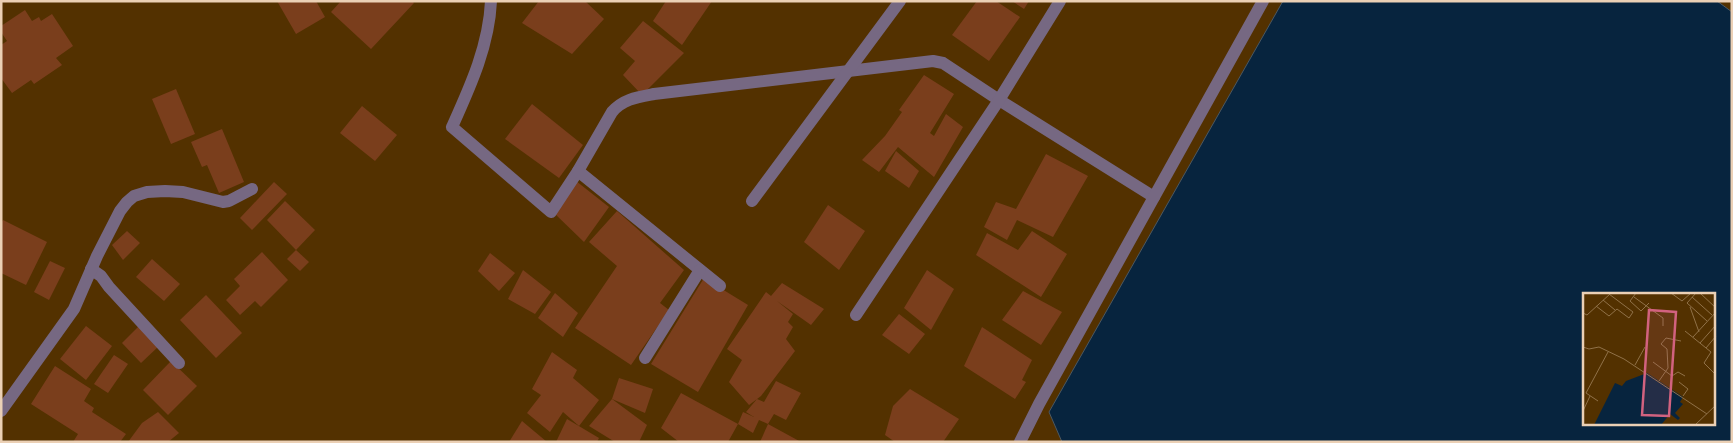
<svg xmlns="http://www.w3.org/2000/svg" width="1733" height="443" font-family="'PT Sans',sans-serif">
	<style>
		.water { fill: #07243e; stroke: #4b5862; fill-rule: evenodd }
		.building { fill: #7a3e1c }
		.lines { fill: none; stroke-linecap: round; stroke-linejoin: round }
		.minor { stroke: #766882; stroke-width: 12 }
		.inset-road { fill: none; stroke: #907148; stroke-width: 1 }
		.view { fill: #d2627f; fill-opacity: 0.15; stroke: #d2627f; stroke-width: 2.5 }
		.inset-edge { fill: none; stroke: #ebd0b5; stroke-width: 2.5 }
	</style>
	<rect width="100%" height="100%" fill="#533100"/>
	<path class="water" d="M1283,1H1717L1732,12V442H1062L1049,412ZM1584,294H1714V424H1584Z"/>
	<g class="building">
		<path d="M277,1H316L325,17L296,34Z"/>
		<path d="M341,1H412L414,3L371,49L331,12Z"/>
		<path d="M539,1H585L604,19L572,54L522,23Z"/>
		<path d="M666,1H712L682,45L653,21Z"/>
		<path d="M977,1H996L1020,17L989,61L952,35Z"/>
		<path d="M1012,1H1029L1024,9Z"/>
		<path d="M25,10L32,21L39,17L41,21L52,14L73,46L56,58L62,65L34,84L31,80L12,93L1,78V45L7,41L1,32V26Z"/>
		<path d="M643,21L684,53L642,95L623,75L635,61L620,48Z"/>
		<path d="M924,75L954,94L930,133L934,136L946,114L963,127L934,177L898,147L879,172L862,160L885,136L902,112L899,110Z"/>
		<path d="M176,89L195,134L171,144L152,99Z"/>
		<path d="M532,104L583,145L559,178L505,139Z"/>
		<path d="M362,106L397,135L375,161L340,133Z"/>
		<path d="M222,129L244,182L219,193L207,165L202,167L191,142Z"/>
		<path d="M896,151L919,171L909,188L885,171Z"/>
		<path d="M1046,154L1088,176L1053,237L1017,220L1007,240L984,227L996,202L1016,209Z"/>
		<path d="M576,181L609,207L584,242L553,212Z"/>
		<path d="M274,182L287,194L252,230L240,218Z"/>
		<path d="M285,201L315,230L296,250L267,220Z"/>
		<path d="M828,205L865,231L839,270L804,242Z"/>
		<path d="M617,211L684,270L660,303L669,310L631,365L575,328L617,266L589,242Z"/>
		<path d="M3,220L47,242L26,285L1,273V223Z"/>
		<path d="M127,231L140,243L123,260L112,245Z"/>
		<path d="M1032,231L1067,254L1041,297L976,255L987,233L1018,250Z"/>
		<path d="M296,250L309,262L300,271L287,259Z"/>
		<path d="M262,252L288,280L261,307L255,301L240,315L226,300L240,286L234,279Z"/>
		<path d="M490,253L515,273L499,291L478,271Z"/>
		<path d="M152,259L180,284L164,301L136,277Z"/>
		<path d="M50,261L65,268L49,300L34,292Z"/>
		<path d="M523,270L551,292L535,314L508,299Z"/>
		<path d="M927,270L954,289L931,330L904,308Z"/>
		<path d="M704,278L748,305L698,392L651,364Z"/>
		<path d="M782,283L824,309L811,325L777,301L793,314L788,322L793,327L786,339L795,351L761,396L757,399L764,402L776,381L801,393L786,420L774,414L768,424L759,420L753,433L738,424L728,442H679L661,428L681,393L738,424L743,412L754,417L746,412L757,399L749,405L729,382L742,360L727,349L766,292L771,296Z"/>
		<path d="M1023,291L1062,312L1041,345L1002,320Z"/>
		<path d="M555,293L578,313L563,337L538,318Z"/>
		<path d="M206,295L242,333L216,358L180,320Z"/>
		<path d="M899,314L925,334L909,354L882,335Z"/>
		<path d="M140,325L160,345L141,363L122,343Z"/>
		<path d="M86,326L112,346L86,380L60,359Z"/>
		<path d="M982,327L1032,360L1022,380L1026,382L1015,399L964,366Z"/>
		<path d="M552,352L577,370L573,378L599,400L579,426L563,412L550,432L527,413L541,395L532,389Z"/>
		<path d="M114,355L128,364L108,393L94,384Z"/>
		<path d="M171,361L197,386L168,415L143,390Z"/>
		<path d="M55,366L91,389L84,401L94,408L92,412L126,434L120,442H73L78,434L31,404Z"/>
		<path d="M619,378L653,389L645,413L612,399Z"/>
		<path d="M910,389L959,419L943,442H895L885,435L893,406Z"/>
		<path d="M612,399L647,425L639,442H615L589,426Z"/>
		<path d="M158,412L179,433L168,442H128L142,423Z"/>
		<path d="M567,419L599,438L597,442H556Z"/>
		<path d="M522,421L547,442H509Z"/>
		<path d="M768,424L801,442H760Z"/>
	</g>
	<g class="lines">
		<g class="minor">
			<path d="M491,1C489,46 470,87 452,127L551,212L578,171L612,112C623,99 638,97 654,94L933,61L943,63L999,100L1154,197"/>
			<path d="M578,171L720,286"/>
			<path d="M752,201L900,1"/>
			<path d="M91,269L101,276L109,287L179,363"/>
			<path d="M856,315L999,100L1060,1"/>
			<path d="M645,358L700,270"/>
			<path d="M1,411L74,309L97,256L120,211L127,202L134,196L147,192L165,191L183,192L223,202L229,201L252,189"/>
			<path d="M1020,442L1039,404L1263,1"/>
		</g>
	</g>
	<g transform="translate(1583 293)">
		<rect width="132" height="132" fill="#533100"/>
		<path d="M64,80L100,104L97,109L100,111L92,120L97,125L95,127L87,121L78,132H11L32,90L39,93L43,88Z" fill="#07243e"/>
		<path class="inset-road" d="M53,0L47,8L58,18L66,10M88,0L99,8L108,0M113,0L104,10L124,28M117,0L133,15M51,4L80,25V33M109,4L129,22M20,7L32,17M13,13L26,23L34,16L46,25L50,19L26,1M107,14L116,39M0,20L4,22L27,1M102,38L128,59L121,70L133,82M110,44L133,19M117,50L133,32M0,54L6,56L16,54L41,66L124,121M123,55L133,43M70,69L89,83L95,79L102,83M52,72L62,54M76,88L85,75L84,56L78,51L83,45L98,48M96,89L105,96L100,103M15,108L3,100L25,59M0,118L7,103M112,132L133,112"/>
		<path class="view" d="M66,17L93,19L86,123L59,122Z"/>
		<rect width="132" height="132" class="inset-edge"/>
	</g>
	<rect width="1733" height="443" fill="none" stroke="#ebd0b5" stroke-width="5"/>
</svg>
